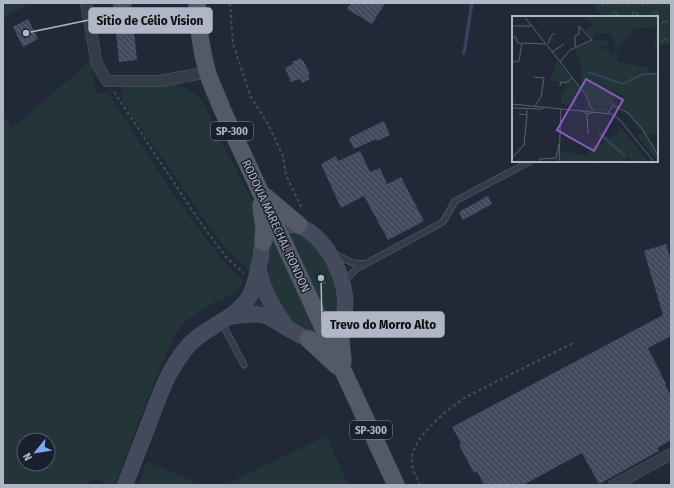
<svg xmlns="http://www.w3.org/2000/svg" width="674" height="488" font-family="'Fira Sans Condensed',sans-serif">
	<style>
		.green { fill: #233539; fill-rule: evenodd }
		.forest { fill: url(#forest-crowns) }
		.lines { fill: none; stroke-linecap: round; stroke-linejoin: round }
		.stream { stroke: #35435f; stroke-width: 3.5 }
		.building { fill: url(#building-back-hatch) }
		.lane-casing { stroke: #525966; stroke-width: 7 }
		.street-casing { stroke: #525966; stroke-width: 12 }
		.secondary-casing { stroke: #525966; stroke-width: 16 }
		.primary-casing { stroke: #3e4452; stroke-width: 18 }
		.path { stroke: #405257; stroke-width: 2; stroke-dasharray: 3 3; stroke-linecap: butt }
		.lane { stroke: #343b49; stroke-width: 5.5 }
		.street { stroke: #343b49; stroke-width: 11 }
		.secondary { stroke: #424a5c; stroke-width: 15 }
		.primary { stroke: #525a69; stroke-width: 17 }
		.labels { text-anchor: middle; stroke-width: 3; stroke-linejoin: round; paint-order: stroke }
		.shield { fill: #1a202d; stroke: #828997; stroke-width: 1 }
		.shield-label { font-size: 11px; font-weight: bold; fill: #afb6c5 }
		.street-label { font-size: 12px; fill: #afb6c5; stroke: #1a202d }
		.inset-river { fill: none; stroke: #35435f; stroke-width: 2 }
		.inset-road { fill: none; stroke: #5a6170; stroke-width: 1 }
		.view { fill: #8d5cc1; fill-opacity: 0.15; stroke: #8d5cc1; stroke-width: 2 }
		.inset-edge { fill: none; stroke: #afb6c5; stroke-width: 2 }
		.leader { fill: none; stroke: #afb6c5; stroke-width: 1.5 }
		.callout-dot { fill: #afb6c5; stroke: #1a202d; stroke-width: 1.5 }
		.callout { fill: #afb6c5; stroke: #afb6c5; stroke-width: 1.5 }
		.callout-label { font-size: 13px; text-anchor: middle; font-weight: bold; fill: #111 }
	</style>
	<defs>
		<pattern id="forest-crowns" width="20" height="18" patternUnits="userSpaceOnUse"><rect width="20" height="18" fill="#233539"/><path d="M2 6a3 3 0 1 1 6 0M12 15a3 3 0 1 1 6 0" fill="none" stroke="#405054"/></pattern>
		<pattern id="building-back-hatch" width="6" height="6" patternUnits="userSpaceOnUse"><rect width="6" height="6" fill="#424b5d"/><path d="M-1 5l2 2M0 0l6 6M5-1l2 2" fill="none" stroke="#5b6373"/></pattern>
	</defs>
	<rect width="100%" height="100%" fill="#212938"/>
	<g class="green">
		<path d="M3,3H33L3,18Z"/>
		<path d="M91,60L96,94L108,93L176,199L222,260L244,281L234,294L212,304L195,314L183,324L173,338L146,402L115,485H108L95,479L85,485H3V113L12,129ZM24,440H48V464H24Z"/>
		<path d="M172,84C182,86 191,90 199,98C207,107 211,120 216,131C229,157 243,182 256,208L259,220L254,276L222,244L160,155L130,113L121,97V92L124,88L128,85Z"/>
		<path d="M290,230L312,238L342,290L337,322L314,335L252,310L249,303L267,244Z"/>
		<path d="M326,436L349,485H226Z"/>
		<path d="M147,462L202,485H138Z"/>
	</g>
	<path class="forest" d="M594,3H671V43L657,46V17H641V16L638,17H602Z"/>
	<g class="lines">
		<path class="stream" d="M464,53L472,3"/>
	</g>
	<g class="building">
		<path d="M113,3H131L137,60L119,62Z"/>
		<path d="M351,3H385L372,24L347,9Z"/>
		<path d="M28,19L38,39L23,47L13,27Z"/>
		<path d="M301,58V61L303,60L310,74L308,75L310,79L302,83L300,79L291,82L285,68L293,64L292,62Z"/>
		<path d="M384,121L390,135L377,141L376,139L354,149L349,138Z"/>
		<path d="M360,151L370,172L380,168L387,184L401,177L424,221L388,240L364,196L341,208L321,164L336,156L338,161Z"/>
		<path d="M488,196L492,204L463,220L459,212Z"/>
		<path d="M666,244L671,260V336L648,348L666,384L665,385L671,396V440L657,448L659,451L599,484L582,453L523,485H484L477,471L474,473L459,445L461,443L452,427L663,315L644,251Z"/>
	</g>
	<g class="lines">
		<g class="lane-casing">
			<g id="lane">
				<path d="M332,253L353,263L365,264"/>
				<path d="M344,282L356,269L443,222L455,201L531,161"/>
				<path d="M222,323L244,365"/>
			</g>
		</g>
		<g class="street-casing">
			<g id="street">
				<path d="M86,3L97,64L107,81H160L208,72"/>
				<path d="M614,485L671,454"/>
			</g>
		</g>
		<g class="secondary-casing">
			<g id="secondary">
				<path d="M258,269C263,288 273,309 285,325"/>
				<path d="M125,485C133,464 141,444 149,423C159,396 169,367 189,345C206,326 236,319 249,297C256,285 258,269 261,256C261,251 262,245 264,241C268,233 279,226 288,225C326,219 372,317 326,338C305,347 283,321 263,315C252,313 240,315 230,317"/>
			</g>
		</g>
		<g class="primary-casing">
			<g id="primary">
				<path d="M197,3C198,26 201,49 207,71C211,84 217,96 222,109L396,485"/>
				<path d="M266,197L299,225"/>
				<path d="M261,205L264,229L263,242"/>
				<path d="M341,324V343L343,361"/>
				<path d="M308,339L337,366"/>
			</g>
		</g>
		<g class="path">
			<path d="M230,3L233,44L251,97L268,124L283,156L286,175L302,209"/>
			<path d="M114,92L200,222L226,257L244,273"/>
			<path d="M323,283L328,281"/>
			<path d="M420,485C417,478 412,470 412,462C410,438 448,409 466,397L575,342"/>
		</g>
		<use href="#lane" class="lane"/>
		<use href="#street" class="street"/>
		<use href="#secondary" class="secondary"/>
		<use href="#primary" class="primary"/>
	</g>
	<g class="labels">
		<g class="shield">
			<rect x="211" y="122" width="42" height="18" rx="3"/>
			<rect x="350" y="421" width="42" height="18" rx="3"/>
		</g>
		<g class="shield-label">
			<text x="232" y="135">SP-300</text>
			<text x="371" y="434">SP-300</text>
		</g>
		<g class="street-label">
			<text transform="translate(276 226) rotate(65)" y="4">RODOVIA MARECHAL RONDON</text>
		</g>
	</g>
	<g transform="translate(512 16)">
		<rect width="146" height="146" fill="#212938"/>
		<path d="M74,0H146V31L142,33L145,11L123,12L104,33L100,17H83L80,23L74,15L81,8L76,4L72,6ZM81,24L96,25L97,30L88,29L87,32L93,33L102,42L103,36H106L105,46L135,51L138,56L135,57L146,61V116L135,120L109,91L111,79L103,75V80H100L102,89L79,90L78,83L69,72L70,50L63,32L74,29ZM45,45L70,75L65,79L64,90L49,88L50,77H55L52,72L56,69L51,67L46,70V65H38ZM77,89L79,91L99,90L93,95H72ZM109,112L137,146L128,143L125,139L129,138L124,133L103,128L100,121H97L105,118ZM131,116L146,140V145L125,120ZM102,130L116,137L122,146L114,139V145L110,146V141L102,134ZM48,134L83,142L89,146H48Z" fill="#233539"/>
		<path d="M93,120L100,121L103,128L107,125L121,130L130,138L126,139L128,143L130,141L134,146H122L116,137L102,131V134L110,141V146H89L76,140L79,130L90,128Z" fill="#233539"/>
		<path class="inset-river" d="M76,56L111,68L131,58H146M87,117L113,140"/>
		<path class="inset-road" d="M12,0L74,79L78,90L82,94M0,10H19M67,10L80,24M0,21H4L5,26L9,28M36,28L39,20L43,17M63,31V20L67,18V10M40,36L52,28M0,46L7,45L10,27L33,28M48,46L58,34L80,24M22,61L32,62L29,81L23,90M48,70L49,66L54,67L60,62M0,88L99,98L107,103L142,146M0,92L30,93L32,91M69,94L75,98L83,96M96,97L101,89L116,97L131,114L146,139M7,98L15,99V94M75,98L76,118M0,142L12,129L15,99M27,146L28,143L44,142L47,128M47,146L49,93"/>
		<path class="view" d="M74,63L111,84L82,135L45,114Z"/>
		<rect width="146" height="146" class="inset-edge"/>
	</g>
	<path class="leader" d="M26 33L89 20M321 278L322 324"/>
	<g class="callout-dot">
		<circle cx="26" cy="33" r="4"/>
		<circle cx="321" cy="278" r="4"/>
	</g>
	<g class="callout">
		<rect x="89" y="8" width="123" height="25" rx="4"/>
		<rect x="322" y="312" width="122" height="25" rx="4"/>
	</g>
	<g class="callout-label">
		<text x="150" y="25">Sítio de Célio Vision</text>
		<text x="383" y="329">Trevo do Morro Alto</text>
	</g>
	<rect width="674" height="488" fill="none" stroke="#afb6c5" stroke-width="8"/>
	<g transform="translate(36 452) rotate(240)"><circle r="19" fill="#1a202d" stroke="#565c6a"/>
	<path d="M0-3L7 15L0 10L-7 15Z" fill="#82a6f7"/>
	<text y="-6" font-size="11" font-weight="bold" text-anchor="middle" fill="#afb6c5">N</text>
	</g>
</svg>
